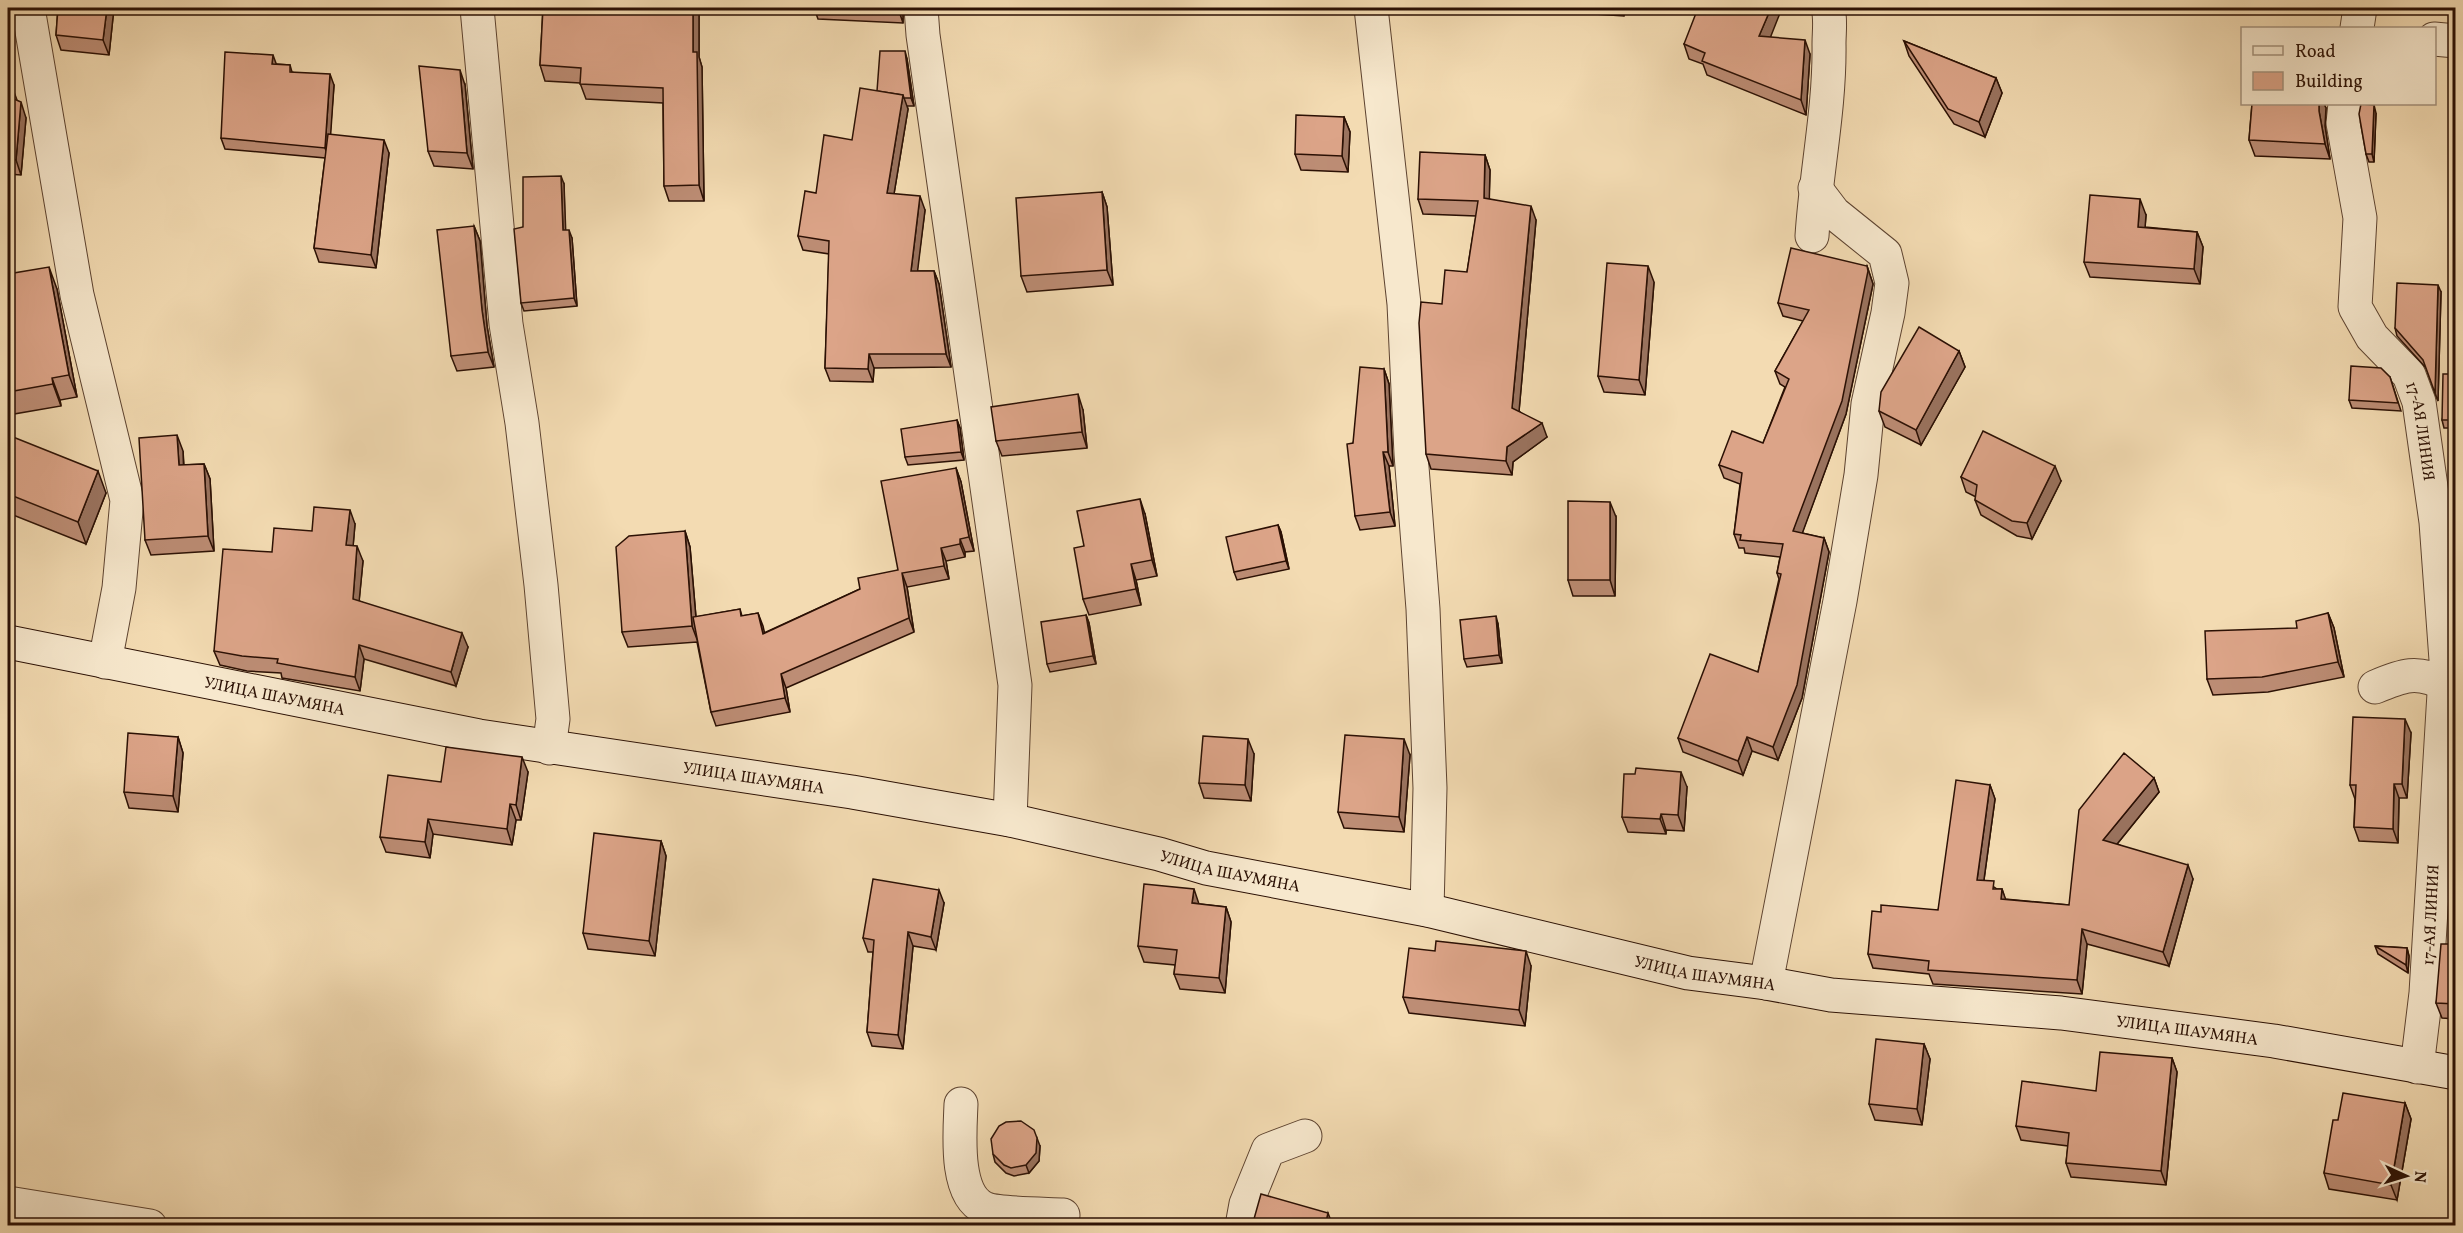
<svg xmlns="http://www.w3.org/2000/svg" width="2463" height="1233" font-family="Vollkorn,serif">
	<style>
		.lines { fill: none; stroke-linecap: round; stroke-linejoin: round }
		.street-casing { stroke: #5d4330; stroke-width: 35 }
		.secondary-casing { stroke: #2b1004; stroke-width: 35 }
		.street { stroke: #f7e8cd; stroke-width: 33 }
		.secondary { stroke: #f7e8cd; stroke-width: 33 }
		.wall { fill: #bd8d75; stroke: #2b1004; stroke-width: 1.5 }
		.shaded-wall { fill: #9a735f; stroke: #2b1004; stroke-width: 1.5 }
		.building { fill: #dca488; stroke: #2b1004; stroke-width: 1.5 }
		.labels { text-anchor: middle; stroke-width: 4.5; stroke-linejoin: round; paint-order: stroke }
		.street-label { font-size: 16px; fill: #2b1004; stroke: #f7e8cd }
	</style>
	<rect width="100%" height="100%" fill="#f3dbb2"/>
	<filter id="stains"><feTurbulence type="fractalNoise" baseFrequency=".00333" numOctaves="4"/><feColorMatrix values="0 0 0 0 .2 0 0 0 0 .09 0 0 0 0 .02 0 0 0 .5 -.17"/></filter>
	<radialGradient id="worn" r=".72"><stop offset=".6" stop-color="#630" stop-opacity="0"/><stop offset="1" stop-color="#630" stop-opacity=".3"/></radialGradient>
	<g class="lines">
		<g class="street-casing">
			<g id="street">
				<path d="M28,8L77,295L127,500L119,588L105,662"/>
				<path d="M477,8L506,324L522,423L541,585L553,719L549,748"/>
				<path d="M921,8L923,35L1015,685L1010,820"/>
				<path d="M1371,8L1404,304L1411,454L1423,609L1430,788L1427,910"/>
				<path d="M2357,28L2360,8"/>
				<path d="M2434,39L2456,41"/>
				<path id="s1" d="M2345,104L2343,123L2360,218L2355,307L2372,337L2409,375L2419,402L2436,522L2446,660L2426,993L2417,1067"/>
				<path d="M1812,236C1816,172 1830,108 1829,44C1829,32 1831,19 1828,8"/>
				<path d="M2375,687C2403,675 2417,670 2445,684"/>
				<path d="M1766,983L1840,601L1861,475L1868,404L1888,313L1892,283L1885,254L1834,213L1815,188"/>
				<path d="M961,1104C960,1132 954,1194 984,1208C996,1214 1047,1214 1063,1215L1062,1226"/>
				<path d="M8,1203L150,1226"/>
				<path d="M1242,1226L1246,1204L1268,1150L1305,1136"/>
			</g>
		</g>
		<g class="secondary-casing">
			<g id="secondary">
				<path id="s2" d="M8,642L479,736L852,792L1010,820L1159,854L1206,868L1427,910L1688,973L1766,983L1831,995L2061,1013L2274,1041L2456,1073"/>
			</g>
		</g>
		<use href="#street" class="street"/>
		<use href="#secondary" class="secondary"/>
	</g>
	<g class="wall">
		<path d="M58,8H114L109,55L61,50L56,35Z"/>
		<path d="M543,8H699V57L702,67L704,201H669L664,186L663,103L586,99L580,83L545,81L540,65Z"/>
		<path d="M814,8H903V23L818,19Z"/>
		<path d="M1328,8H1353V9Z"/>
		<path d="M1389,8H1431V12L1390,10Z"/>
		<path d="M1577,8H1624V16L1579,13Z"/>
		<path d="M1770,37L1810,54L1806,115L1707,75L1703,64L1689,59L1684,44Z"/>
		<path d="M1904,41L1996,78L2002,93L1985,137L1954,124L1909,56Z"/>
		<path d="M907,59L914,106H907L908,109L894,194L925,210L917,271H934L939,284L951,367L874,368L873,382L830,381L825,368L829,254L803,250L798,236L816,193L852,140L877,91Z"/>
		<path d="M276,64L290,65L292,72L334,85L330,135L389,153L376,268L319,262L314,248L325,158L225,149L221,138Z"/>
		<path d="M465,85L473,169L434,166L428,151Z"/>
		<path d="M8,91L14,92L17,100L26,118L21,175L8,174Z"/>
		<path d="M2252,104H2324L2326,108L2325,126L2330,159L2255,156L2249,140Z"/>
		<path d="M2376,113L2374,162H2369L2366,154Z"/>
		<path d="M1344,117L1350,132L1348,172L1301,170L1295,154Z"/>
		<path d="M1485,155L1490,170L1489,199L1536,220L1519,411L1547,437L1513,462L1512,475L1431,469L1426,454L1442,304L1467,272L1476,216L1423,214L1418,199Z"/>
		<path d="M564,184L565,230L572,238L577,306L524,311L521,303L523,227Z"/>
		<path d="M1102,192L1107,207L1113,285L1027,292L1021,276Z"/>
		<path d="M2146,215L2145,227L2197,232L2203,247L2200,284L2090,277L2084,262Z"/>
		<path d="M474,226L480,241L487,326L494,367L457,371L451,356Z"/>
		<path d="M1867,266L1873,284L1846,414L1802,533L1824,538L1829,552L1802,698L1778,760L1752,751L1743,775L1683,752L1678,738L1758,672L1779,579L1777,573L1780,557L1745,553L1744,548H1739L1734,534L1740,484L1724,478L1719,465L1763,443L1785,387L1780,384L1775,371L1803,321L1783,316L1778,303Z"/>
		<path d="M8,274L57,289L77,397L60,400L61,406L8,415Z"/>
		<path d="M1654,282L1645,395L1604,392L1598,376Z"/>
		<path d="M2441,292L2438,401L2426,368L2397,336L2395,328Z"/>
		<path d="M1959,351L1965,367L1921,445L1885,427L1879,411Z"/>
		<path d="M1384,369L1389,384L1393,466H1389L1395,526L1360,530L1355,516L1353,443Z"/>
		<path d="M2456,374V428H2444L2442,420Z"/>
		<path d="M2390,377L2401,411L2352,408L2349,400Z"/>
		<path d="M1083,410L1087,448L1002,456L996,441Z"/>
		<path d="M957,420L960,428L964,460L908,465L905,457Z"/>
		<path d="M8,435L106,493L86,544L8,513Z"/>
		<path d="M183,451L184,465L204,464L210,479L214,551L151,555L145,540Z"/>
		<path d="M956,468L961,482L974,551L965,552V557L946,561L949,579L907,587L914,632L786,688L790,712L716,726L711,712L697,642L628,647L622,632L685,531L690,547L696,617L740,609L742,616L758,613L764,633L860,589L898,570Z"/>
		<path d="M1961,477L2061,481L2032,539L2017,536L1981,515L1975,500L1976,497L1966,492Z"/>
		<path d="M1145,514L1157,576L1136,580L1141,605L1089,615L1083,599L1084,546Z"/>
		<path d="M1616,517L1615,596H1573L1568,580Z"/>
		<path d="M355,524L353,546L363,561L359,601L468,647L456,686L364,659L360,691L282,678L281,673L247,671L220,665L214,651L312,531Z"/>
		<path d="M1278,525L1281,532L1289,569L1237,580L1234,572Z"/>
		<path d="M2328,613L2334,628L2344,677L2268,692L2213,695L2207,679L2297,628Z"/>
		<path d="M1086,615L1089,623L1096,664L1050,672L1047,664Z"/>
		<path d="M1498,624L1502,663L1467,667L1464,659Z"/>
		<path d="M2411,733L2407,798H2399L2398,843L2359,841L2354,827L2355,799L2350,785Z"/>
		<path d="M178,737L183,753L178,812L129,808L124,792Z"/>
		<path d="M1254,754L1251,801L1204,798L1199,783Z"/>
		<path d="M1410,755L1404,832L1344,828L1338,812Z"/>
		<path d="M528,772L521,820H516L512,845L433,834L430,858L386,852L380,837L441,782Z"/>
		<path d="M2154,778L2159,792L2117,844L2193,879L2169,966L2087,944L2082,994L1933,984L1929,974L1873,968L1868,954L1881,912L1938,910L1990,785L1995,799L1984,880L1997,889H2002L2005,899L2069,905Z"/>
		<path d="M1687,787L1684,831L1666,830V834L1628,832L1622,817Z"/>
		<path d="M661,841L666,856L655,956L588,949L583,933Z"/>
		<path d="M944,903L936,950L913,946L903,1049L872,1046L867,1032L873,952H868L863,938Z"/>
		<path d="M1199,904L1226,907L1231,922L1225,993L1180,989L1174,974L1175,965L1144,962L1138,946Z"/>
		<path d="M2456,941V1019L2442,1018L2436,1003L2450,944Z"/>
		<path d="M2375,946L2407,948L2409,956L2408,973L2378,954Z"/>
		<path d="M1531,966L1525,1026L1409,1013L1403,997Z"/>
		<path d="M1924,1044L1930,1059L1922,1125L1875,1120L1869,1104Z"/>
		<path d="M2172,1058L2177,1072L2166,1185L2071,1177L2066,1163L2068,1146L2021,1140L2016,1126Z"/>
		<path d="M2405,1103L2411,1119L2397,1200L2329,1189L2324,1173L2338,1120Z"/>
		<path d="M1040,1146L1039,1161L1029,1173L1014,1176L1006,1173L995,1162L993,1154Z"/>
	</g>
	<g class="shaded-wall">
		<path d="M107,8H114L109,55L103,40Z"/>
		<path d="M693,8H699V57L702,67L704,201L699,185L693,52Z"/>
		<path d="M898,8H903V23Z"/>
		<path d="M1620,8H1624V16Z"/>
		<path d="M1771,8H1782L1765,51L1759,36Z"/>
		<path d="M1805,40L1810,54L1806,115L1801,100Z"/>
		<path d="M905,51L907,59L914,106L911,98Z"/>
		<path d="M273,55L277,66L272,64Z"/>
		<path d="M460,70L465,85L473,169L467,153Z"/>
		<path d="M330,74L334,85L329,159L325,148Z"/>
		<path d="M1996,78L2002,93L1985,137L1979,122Z"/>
		<path d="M903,95L908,109L892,206L887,193Z"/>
		<path d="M21,102L26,118L21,175L16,160Z"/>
		<path d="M2319,104H2324L2326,108L2325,126L2330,159L2325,144L2319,111Z"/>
		<path d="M2374,105L2376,113L2374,162L2372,154Z"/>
		<path d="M1344,117L1350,132L1348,172L1342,156Z"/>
		<path d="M384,140L389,153L376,268L371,255Z"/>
		<path d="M1485,155L1490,170L1489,213L1484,198Z"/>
		<path d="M561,176L564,184L566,238L563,230Z"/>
		<path d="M1102,192L1107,207L1113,285L1107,270Z"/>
		<path d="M920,196L925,210L916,284L911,271Z"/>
		<path d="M2140,199L2146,215L2144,242L2138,227Z"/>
		<path d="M1531,206L1536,220L1518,423L1512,408Z"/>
		<path d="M474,226L480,241L487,326L494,367L488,352L482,310Z"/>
		<path d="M569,230L572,238L577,306L574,298Z"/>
		<path d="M2197,232L2203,247L2200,284L2194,269Z"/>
		<path d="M1648,266L1654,282L1645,395L1639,380Z"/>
		<path d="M1867,266L1873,284L1846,414L1798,545L1793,531Z"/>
		<path d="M49,267L57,289L77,397L69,375Z"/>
		<path d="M934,271L939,284L951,367L946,354Z"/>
		<path d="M2438,285L2441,292L2438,401L2435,393Z"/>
		<path d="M1959,351L1965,367L1921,445L1916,430Z"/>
		<path d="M869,354L874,368L873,382L868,369Z"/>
		<path d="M1384,369L1389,384L1393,466L1388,452Z"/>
		<path d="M52,378L60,400L61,406L53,384Z"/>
		<path d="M1078,394L1083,410L1087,448L1082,432Z"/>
		<path d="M957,420L960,428L964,460L961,452Z"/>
		<path d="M1542,423L1547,437L1513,462L1512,475L1506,461L1507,447Z"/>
		<path d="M177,435L183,451L184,481L179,465Z"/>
		<path d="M1383,452L1389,466L1395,526L1390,512Z"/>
		<path d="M204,464L210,479L214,551L208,536Z"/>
		<path d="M2055,466L2061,481L2032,539L2027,523Z"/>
		<path d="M956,468L961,482L974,551L969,537Z"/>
		<path d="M98,471L106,493L86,544L78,522Z"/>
		<path d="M1140,499L1145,514L1157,576L1152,560Z"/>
		<path d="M1610,502L1616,517L1615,596L1610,580Z"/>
		<path d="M350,510L355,524L352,559L346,545Z"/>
		<path d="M1278,525L1281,532L1289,569L1286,561Z"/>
		<path d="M685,531L690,547L698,642L692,626Z"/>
		<path d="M1824,538L1829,552L1802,698L1778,760L1773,747Z"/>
		<path d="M960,539L965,552V557L960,544Z"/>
		<path d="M357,546L363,561L358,613L353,599Z"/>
		<path d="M941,548L946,561L949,579L944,566Z"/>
		<path d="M1131,564L1136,580L1141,605L1136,589Z"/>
		<path d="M902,573L907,587L914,632L909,618Z"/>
		<path d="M758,613L763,626L768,648L763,634Z"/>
		<path d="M2328,613L2334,628L2344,677L2338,662Z"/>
		<path d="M1086,615L1089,623L1096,664L1093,656Z"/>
		<path d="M1496,616L1498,624L1502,663L1499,655Z"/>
		<path d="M462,633L468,647L456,686L451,672Z"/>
		<path d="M359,645L364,659L360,691L355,677Z"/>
		<path d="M781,674L786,688L790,712L785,698Z"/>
		<path d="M2405,719L2411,733L2407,798L2402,784Z"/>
		<path d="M178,737L183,753L178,812L173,796Z"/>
		<path d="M1747,737L1752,751L1743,775L1738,761Z"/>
		<path d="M1248,739L1254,754L1251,801L1245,785Z"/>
		<path d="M1404,739L1410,755L1404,832L1399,817Z"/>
		<path d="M522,757L528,772L521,820L516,805Z"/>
		<path d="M1681,772L1687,787L1684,831L1678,815Z"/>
		<path d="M2154,778L2159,792L2109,854L2103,840Z"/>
		<path d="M2394,784L2399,798L2398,843L2393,829Z"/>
		<path d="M1990,785L1995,799L1982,894L1977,880Z"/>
		<path d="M510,804L516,820L512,845L507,829Z"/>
		<path d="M1661,814L1666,830V834L1660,819Z"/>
		<path d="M428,819L433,834L430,858L425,842Z"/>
		<path d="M661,841L666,856L655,956L649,941Z"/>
		<path d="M2188,865L2193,879L2169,966L2163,952Z"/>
		<path d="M1194,889L1199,904L1192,903Z"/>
		<path d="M2002,889L2007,903L2001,899Z"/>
		<path d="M939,890L944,903L936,950L931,937Z"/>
		<path d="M1226,907L1231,922L1225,993L1219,978Z"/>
		<path d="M2082,929L2087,944L2082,994L2077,980Z"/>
		<path d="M908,932L913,946L903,1049L898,1035Z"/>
		<path d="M2407,948L2409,956L2408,973L2406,965Z"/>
		<path d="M1526,951L1531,966L1525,1026L1519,1010Z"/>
		<path d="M1924,1044L1930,1059L1922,1125L1917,1109Z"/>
		<path d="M2172,1058L2177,1072L2166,1185L2161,1171Z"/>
		<path d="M2405,1103L2411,1119L2397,1200L2391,1185Z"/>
		<path d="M1037,1138L1040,1146L1039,1161L1029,1173L1026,1165Z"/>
		<path d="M1328,1213L1333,1226H1325Z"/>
	</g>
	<g class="building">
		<path d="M58,8H107L103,40L56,35Z"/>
		<path d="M543,8H693V52H697L699,185L664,186L663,88L580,84L581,68L540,65Z"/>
		<path d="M1698,8H1771L1759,36L1805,40L1801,100L1702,61L1705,53L1684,44Z"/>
		<path d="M1904,41L1996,78L1979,122L1948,109Z"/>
		<path d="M880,51H905L911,98H904L903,95L877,91Z"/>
		<path d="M225,52L273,55L272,64L290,65V72L330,74L325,148L221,138Z"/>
		<path d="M419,66L460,70L467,153L428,151Z"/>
		<path d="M860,88L903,95L887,193L920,196L911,271H934L946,354H869L868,369L825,368L829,241L798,236L805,191L816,193L824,135L852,140Z"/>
		<path d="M8,91L14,92V99L21,102L16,160L8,159Z"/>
		<path d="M2252,104H2319V111L2325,144L2249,140Z"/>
		<path d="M2361,104L2374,105L2372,154H2366L2359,114Z"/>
		<path d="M1296,115L1344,117L1342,156L1295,154Z"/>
		<path d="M328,134L384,140L371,255L314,248Z"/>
		<path d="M1420,152L1485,155L1484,198L1531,206L1512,408L1542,423L1507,447L1506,461L1426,454L1419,323L1421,302L1442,304L1445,270L1467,272L1478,201L1418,199Z"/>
		<path d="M561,176L563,230H569L574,298L521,303L514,229L523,227V177Z"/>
		<path d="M1102,192L1107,270L1021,276L1016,198Z"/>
		<path d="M2090,195L2140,199L2138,227L2197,232L2194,269L2084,262Z"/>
		<path d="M474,226L482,310L488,352L451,356L437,230Z"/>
		<path d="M1791,248L1867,266L1868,271L1842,401L1793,531L1824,538L1797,685L1773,747L1747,737L1738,761L1678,738L1710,654L1758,672L1781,574L1777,573L1783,544L1740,540L1741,535L1734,534L1742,473L1719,465L1732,431L1763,443L1789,379L1775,371L1809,310L1778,303Z"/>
		<path d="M1607,263L1648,266L1639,380L1598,376Z"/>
		<path d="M49,267L69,375L52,378L53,384L8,392V274Z"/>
		<path d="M2397,283L2438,285L2435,393L2423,360L2395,328Z"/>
		<path d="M1919,327L1959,351L1916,430L1879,411L1881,392Z"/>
		<path d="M2351,366L2381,368L2390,377L2398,403L2349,400Z"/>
		<path d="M1360,367L1384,369L1388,452H1383L1390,512L1355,516L1347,444L1353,443Z"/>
		<path d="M2443,374H2456V420H2442Z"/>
		<path d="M1078,394L1082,432L996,441L991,407Z"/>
		<path d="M957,420L961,452L905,457L901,429Z"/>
		<path d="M1983,431L2055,466L2027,523L2012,521L1975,500L1977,485L1961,477Z"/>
		<path d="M8,435L98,471L78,522L8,494Z"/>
		<path d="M177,435L179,465L204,464L208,536L145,540L139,438Z"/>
		<path d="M956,468L969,537L960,539V544L941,548L944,566L902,573L909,618L781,674L785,698L711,712L693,617L740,609L741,616L758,613L763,634L860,589L858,578L898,570L881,481Z"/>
		<path d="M2454,482H2456V498Z"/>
		<path d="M1140,499L1152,560L1131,564L1136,589L1083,599L1074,548L1084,546L1077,511Z"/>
		<path d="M1568,501L1610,502V580H1568Z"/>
		<path d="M314,507L350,510L346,545L357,546L353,599L462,633L451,672L359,645L355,677L277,663L278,659L242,656L214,651L223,549L272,552L274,528L312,531Z"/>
		<path d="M1278,525L1286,561L1234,572L1226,537Z"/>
		<path d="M685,531L692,626L622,632L616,547L629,536Z"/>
		<path d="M2328,613L2338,662L2262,677L2207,679L2205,631L2297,628L2296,621Z"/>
		<path d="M1086,615L1093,656L1047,664L1041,622Z"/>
		<path d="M1496,616L1499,655L1464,659L1460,620Z"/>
		<path d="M2353,717L2405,719L2402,784H2394L2393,829L2354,827L2356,785H2350Z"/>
		<path d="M128,733L178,737L173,796L124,792Z"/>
		<path d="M1345,735L1404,739L1399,817L1338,812Z"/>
		<path d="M1203,736L1248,739L1245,785L1199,783Z"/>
		<path d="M446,747L522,757L516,805L510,804L507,829L428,819L425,842L380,837L388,775L441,782Z"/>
		<path d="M2124,753L2154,778L2103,840L2188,865L2163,952L2082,929L2077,980L1928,970L1929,961L1868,954L1872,911L1881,912V905L1938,910L1956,780L1990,785L1977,880L1994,881L1993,889H2002L2001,899L2069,905L2079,810Z"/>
		<path d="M1636,768L1681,772L1678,815L1661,814L1660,819L1622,817L1624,774H1635Z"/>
		<path d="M594,833L661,841L649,941L583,933Z"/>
		<path d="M873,879L939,890L931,937L908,932L898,1035L867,1032L874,940L863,938Z"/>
		<path d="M1144,884L1194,889L1192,903L1226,907L1219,978L1174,974L1177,950L1138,946Z"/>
		<path d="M1436,941L1526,951L1519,1010L1403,997L1409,948L1435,951Z"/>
		<path d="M2456,941V1004L2436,1003L2441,944H2450Z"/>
		<path d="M2375,946L2407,948L2406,965Z"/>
		<path d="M1876,1039L1924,1044L1917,1109L1869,1104Z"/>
		<path d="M2100,1052L2172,1058L2161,1171L2066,1163L2069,1133L2016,1126L2022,1081L2096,1091Z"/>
		<path d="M2343,1093L2405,1103L2391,1185L2324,1173L2333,1120H2338Z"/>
		<path d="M1021,1121L1034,1130L1037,1138L1036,1153L1026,1165L1011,1168L1004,1165L993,1154L991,1139L999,1126L1006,1122Z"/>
		<path d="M1261,1194L1328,1213L1325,1226H1252Z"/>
	</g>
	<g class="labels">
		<g class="street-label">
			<text dy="6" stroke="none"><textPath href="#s1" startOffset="350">17-АЯ ЛИНИЯ</textPath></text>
			<text dy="6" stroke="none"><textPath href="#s2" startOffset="272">УЛИЦА ШАУМЯНА</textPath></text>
			<text dy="6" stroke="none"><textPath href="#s2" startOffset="758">УЛИЦА ШАУМЯНА</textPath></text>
			<text dy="6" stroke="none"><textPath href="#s2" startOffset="1244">УЛИЦА ШАУМЯНА</textPath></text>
			<text transform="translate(2430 915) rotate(-87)" y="6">17-АЯ ЛИНИЯ</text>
			<text dy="6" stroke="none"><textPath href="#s2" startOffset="1730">УЛИЦА ШАУМЯНА</textPath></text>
			<text dy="6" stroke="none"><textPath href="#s2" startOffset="2216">УЛИЦА ШАУМЯНА</textPath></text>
		</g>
	</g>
	<rect width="2463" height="1233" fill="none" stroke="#f3dbb2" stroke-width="30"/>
	<rect x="9" y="9" width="2445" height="1215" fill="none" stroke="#2b1004" stroke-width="3"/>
	<rect x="15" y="15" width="2433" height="1203" fill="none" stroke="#2b1004" stroke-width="1.5"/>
	<rect x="2241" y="27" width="195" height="78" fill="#f7e8cd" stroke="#a5927d" stroke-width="1.5"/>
	<rect x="2253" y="46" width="30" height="9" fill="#f7e8cd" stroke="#a5927d" stroke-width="1.5"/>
	<text x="2295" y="57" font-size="18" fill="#2b1004">Road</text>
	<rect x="2253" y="72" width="30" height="18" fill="#dca488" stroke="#a5927d" stroke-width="1.5"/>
	<text x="2295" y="87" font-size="18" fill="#2b1004">Building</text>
	<g transform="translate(2406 1176) rotate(94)" stroke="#f7e8cd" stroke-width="4.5" paint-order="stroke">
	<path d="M0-4.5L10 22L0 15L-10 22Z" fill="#2b1004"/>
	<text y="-9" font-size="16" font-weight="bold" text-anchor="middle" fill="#2b1004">N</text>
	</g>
	<rect width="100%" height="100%" filter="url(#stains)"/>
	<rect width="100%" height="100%" fill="url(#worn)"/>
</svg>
